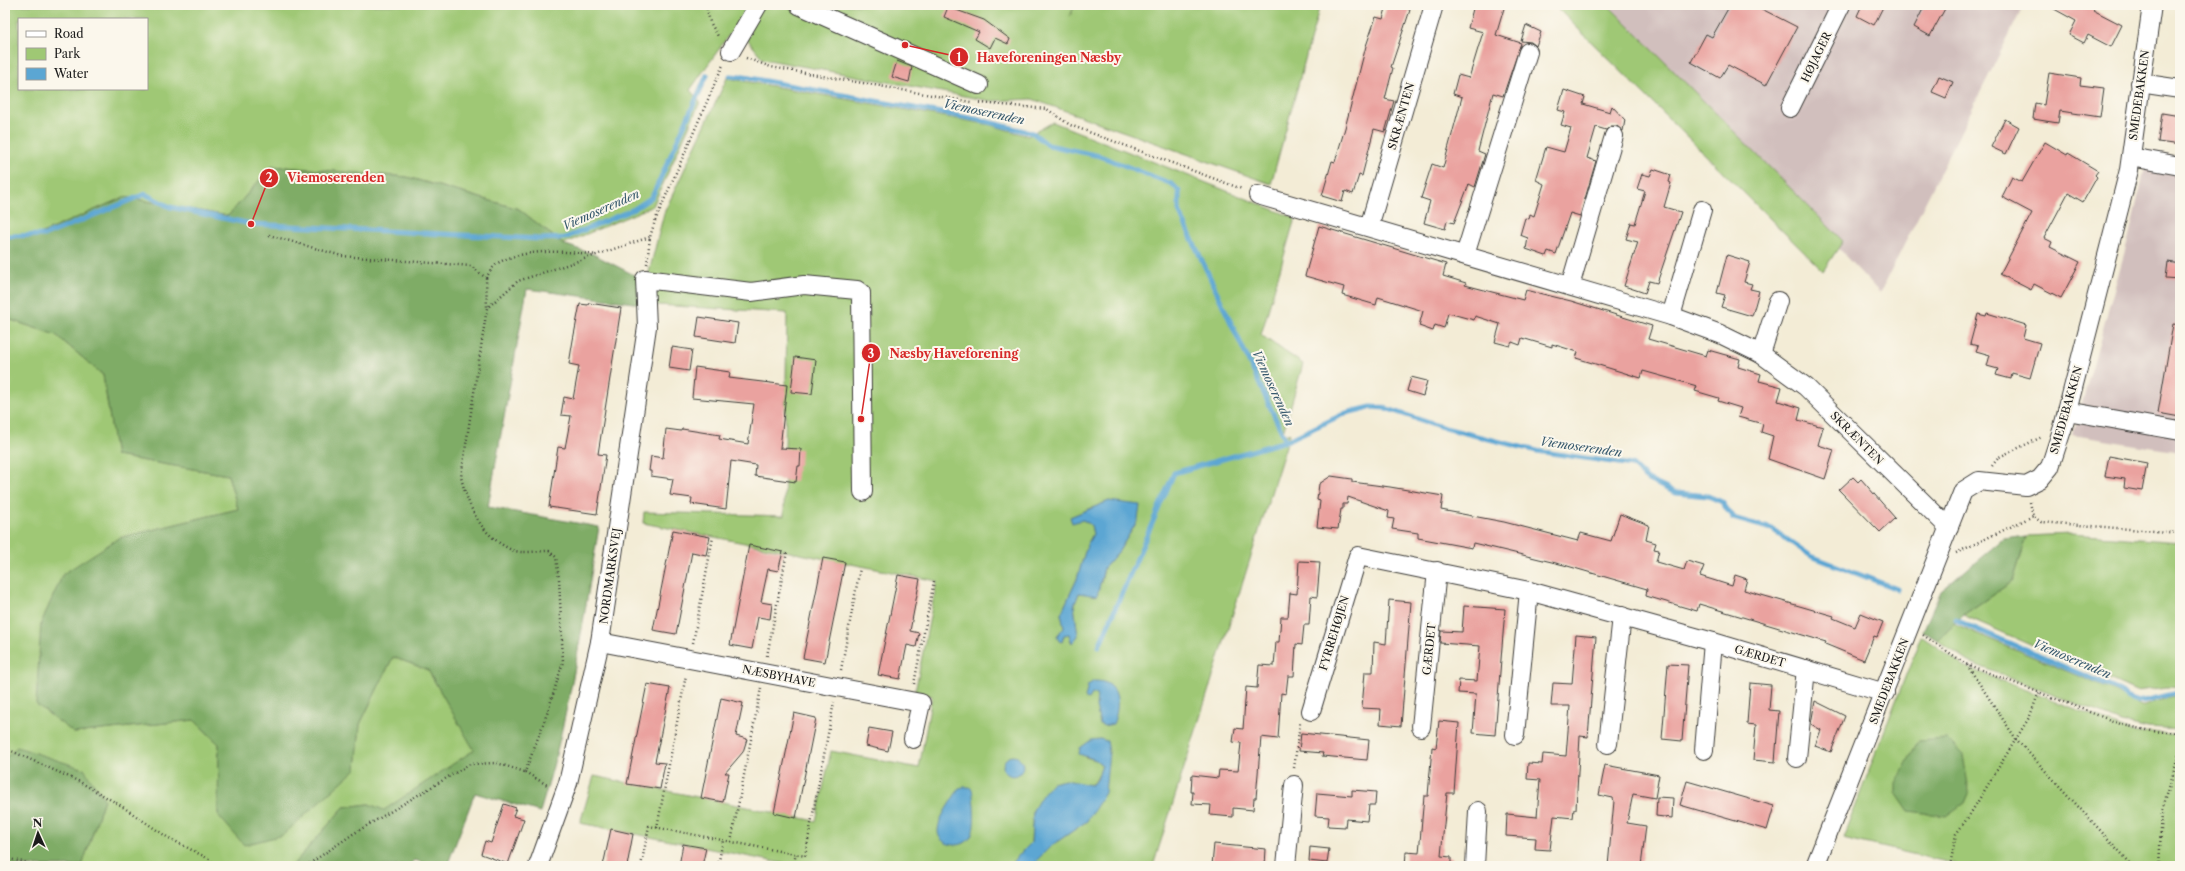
<svg xmlns="http://www.w3.org/2000/svg" width="2185" height="871" font-family="'Libre Caslon Text',serif">
	<style>
		.industrial { fill: #d1bfbd }
		.green { fill: #9fc874; stroke: #5e7248; fill-rule: evenodd }
		.forest { fill: #7fac66; stroke: #4e6441 }
		.water { fill: #5ba6d3; stroke: #3c6178 }
		.lines { fill: none; stroke-linecap: round; stroke-linejoin: round }
		.stream { stroke: #5ba6d3; stroke-width: 5 }
		.building { fill: #eaa29f }
		.minor-casing { stroke: #3c3b38; stroke-width: 20 }
		.path { stroke: #3c3b38; stroke-width: 2.5; stroke-dasharray: 1 3; stroke-linecap: butt }
		.minor { stroke: #fff; stroke-width: 18 }
		.labels { text-anchor: middle; stroke-width: 4; stroke-linejoin: round; paint-order: stroke }
		.street-label { font-size: 11px; fill: #1c1c1c; stroke: #fbf7ec }
		.water-label { font-size: 12px; font-style: italic; fill: #385a6e; stroke: #fbf7ec }
		.leader { fill: none; stroke: #d62828; stroke-width: 1.5 }
		.callout-dot { fill: #d62828; stroke: #fbf7ec; stroke-width: 1.5 }
		.mark-label { font-size: 12px; text-anchor: middle; font-weight: bold; fill: #fff }
		.callout-label { font-size: 12px; text-anchor: middle; font-weight: bold; fill: #d62828; stroke: #fbf7ec; stroke-width: 4; stroke-linejoin: round; paint-order: stroke }
	</style>
	<rect width="100%" height="100%" fill="#fbf7ec"/>
	<filter id="ink" filterUnits="userSpaceOnUse"><feTurbulence type="fractalNoise" baseFrequency=".025" numOctaves="2"/><feDisplacementMap in="SourceGraphic" scale="8" xChannelSelector="R" yChannelSelector="G"/><feConvolveMatrix kernelMatrix="1 2 1 2 8 2 1 2 1" color-interpolation-filters="sRGB"/></filter>
	<filter id="wash" filterUnits="userSpaceOnUse"><feTurbulence type="fractalNoise" baseFrequency=".012" numOctaves="4" result="noise"/><feDisplacementMap in="SourceGraphic" scale="16" xChannelSelector="R" yChannelSelector="G"/><feGaussianBlur stdDeviation="0.9" result="paint"/><feColorMatrix in="noise" values="0 0 0 0 0 0 0 0 0 0 0 0 0 0 0 0 0 1.4 0 .05"/><feComposite in="paint" operator="in"/></filter>
	<g filter="url(#wash)">
		<rect width="100%" height="100%" fill="#f3ecd6"/>
		<g class="industrial">
			<path d="M1609,5H2024L1880,293Z"/>
			<path d="M2149,151L2180,157V452L2073,435L2128,240Z"/>
		</g>
		<g class="green">
			<path d="M5,5H1075L1070,16L1075,5H1320L1271,184L1032,99L991,101L763,59L736,25L690,90L700,102L653,206L563,244L519,209L407,177L272,166L228,216L124,197L33,237L5,238ZM19,19H147V89H19Z"/>
			<path d="M1554,5H1608L1843,241L1823,271Z"/>
			<path d="M727,78L991,125L1028,136L1053,122L1295,218L1261,335L1303,364L1282,436L1290,433L1153,866H1031L1051,846L1087,821L1109,752L1085,757L1096,760L1102,765C1094,791 1089,786 1065,780L1033,810L1031,843L1013,861L1014,866H796L580,823L594,776L816,821L831,751L919,768L932,696L915,692L937,581L643,523L644,512L784,516L787,313L641,304L664,213ZM1109,501L1138,520L1119,551L1104,568L1101,583L1079,593L1074,606L1078,636L1071,642L1069,634L1064,635L1062,642L1057,636L1064,627L1061,614L1077,579L1087,545L1093,534L1091,525L1083,520L1070,517Z"/>
			<path d="M5,318L56,335L103,375L116,456L228,475L238,509L119,538L74,733L194,720L219,744L218,815L356,769L360,724L393,657L428,670L475,750L384,811L369,804L344,807L292,866H82L104,799L5,758Z"/>
			<path d="M2071,534L2180,542V688L2167,687L2136,691L1963,615L2013,581L2027,536Z"/>
			<path d="M1953,623L2116,692L2140,706L2173,697L2180,698V730L2148,728L2122,722L1969,662L1937,640Z"/>
			<path d="M1921,636L1964,666L2131,731L2180,736V866H1964L1843,838Z"/>
		</g>
		<g class="forest">
			<path d="M272,166L407,177L519,209L563,244L593,254L640,278L641,304L527,289L488,507L599,527C583,622 569,719 540,812L475,793L447,866H436L414,860L409,866H292L344,807L369,804L384,810L474,750L428,670L393,657L360,724L356,769L283,835L244,845L218,815L219,744L194,720L74,733L36,704L41,623L63,574L119,538L238,509L228,475L116,456L103,375L56,335L5,318V238L33,237L124,197L228,216Z"/>
			<path d="M2027,536L2013,581L1963,615L1937,640L1923,631L1941,591L2003,539Z"/>
			<path d="M1947,739L1963,755L1969,791L1964,803L1946,816L1909,811L1896,792V784L1918,741Z"/>
			<path d="M17,747L84,769L104,799L82,866H5V758Z"/>
		</g>
		<g class="water">
			<path d="M1109,501L1140,505L1138,520L1119,551L1104,568L1097,596L1079,593L1074,606L1078,636L1072,643L1069,634L1064,635L1062,642L1059,641L1057,636L1064,627L1061,614L1077,579L1087,545L1093,534L1091,525L1083,520L1072,523L1070,517Z"/>
			<path d="M1094,681C1120,680 1121,705 1113,724L1104,726L1100,724L1096,707L1097,694H1092L1089,699L1085,698L1088,685Z"/>
			<path d="M1100,739L1107,741L1109,752L1105,793L1087,821L1051,846L1031,866H1014L1013,861L1031,843L1033,810L1042,795L1052,783L1065,780L1091,785L1097,780L1102,765L1096,760L1079,754L1080,748L1091,740Z"/>
			<circle cx="1013" cy="766" r="10"/>
			<path d="M964,787H969L972,789C974,800 977,830 970,838C962,850 937,846 938,830C939,816 952,801 959,788Z"/>
		</g>
		<g class="lines">
			<g class="stream">
				<path d="M730,76L744,77L980,120L1033,133L1048,145L1100,156L1172,184L1179,191V211L1286,441L1346,413L1371,407L1385,408L1445,428L1537,451L1632,465L1648,480L1676,493L1708,496L1722,502L1733,518L1772,529L1811,556L1897,589"/>
				<path d="M5,236L46,235L145,194L170,207L251,224L540,239L565,238L634,209L652,197L707,75"/>
				<path d="M1956,620L2120,691C2124,694 2128,699 2133,701C2141,704 2167,694 2180,693"/>
				<path d="M1099,646L1174,473L1286,441"/>
				<path d="M1035,863L1044,866"/>
			</g>
		</g>
		<g id="blocks">
			<g class="building">
				<path d="M1387,5H1409L1408,9L1410,10L1391,67L1393,68L1385,99L1394,101L1385,132L1374,129L1362,176L1359,175L1353,194L1345,191L1342,202L1322,196L1332,161L1335,162L1345,128L1366,46L1376,17L1383,19Z"/>
				<path d="M1474,5H1505L1496,35L1521,43L1503,96L1493,93L1478,151L1485,154L1475,187L1469,184L1454,223L1447,221L1445,229L1424,223L1430,201L1421,198L1432,164L1443,168L1462,97L1453,94L1458,75L1469,78L1483,32L1468,28Z"/>
				<path d="M1730,5H1754L1797,27L1766,85L1728,65L1720,78L1691,62L1706,34L1712,37Z"/>
				<path d="M1862,5H1884L1874,25L1857,16Z"/>
				<path d="M1925,5H1947L1930,36L1914,27Z"/>
				<path d="M2047,5H2096L2093,10L2122,25L2111,47L2088,35L2084,43L2069,35L2076,21Z"/>
				<path d="M948,7L984,20L1010,39L1008,44L995,38L990,48L975,39L979,32L944,17Z"/>
				<path d="M1526,25L1541,32L1536,46L1531,42L1521,41Z"/>
				<path d="M897,61L912,67L909,82L892,77Z"/>
				<path d="M2049,73L2081,78L2080,85L2104,88L2100,117L2060,111L2058,123L2033,119L2035,103L2044,105Z"/>
				<path d="M1939,76L1953,82L1946,98L1932,92Z"/>
				<path d="M1564,90L1585,97L1583,104L1610,112L1612,106L1625,120L1623,131L1617,126H1611L1606,130L1596,127L1587,158L1596,161L1580,216L1570,213L1556,254L1548,251L1546,256L1526,249L1528,238L1520,235L1525,218L1529,219L1530,214L1534,216L1544,184L1536,180L1546,147L1564,152L1571,128L1561,125L1565,112L1558,110Z"/>
				<path d="M2162,113L2180,116V145L2158,142Z"/>
				<path d="M2005,119L2019,127L2006,154L1991,147Z"/>
				<path d="M2045,142L2067,155L2068,153L2098,171L2095,175L2097,177L2083,202L2068,193L2044,238L2052,242L2050,247L2080,262L2061,298L2034,284L2031,290L2000,274L2032,213L2002,197L2012,177L2022,182Z"/>
				<path d="M1653,169L1671,175L1669,182L1671,183L1664,207L1681,212L1657,283L1649,281L1645,293L1624,286L1638,242L1626,239L1631,223L1635,224L1645,191L1637,189L1642,174L1650,176Z"/>
				<path d="M1319,226L1446,264L1443,276L1466,283L1465,285L1523,300L1526,290L1571,301L1652,326L1648,339L1706,356L1708,350L1740,359L1738,367L1761,374L1759,381L1782,387L1778,401L1801,408L1798,420L1823,427L1818,445L1834,450L1825,479L1768,459L1773,436L1761,432L1763,424L1738,417L1741,408L1718,401L1719,398L1695,391L1697,386L1643,371L1641,378L1576,358L1578,352L1552,344V347L1522,338L1520,345L1512,342L1510,346L1495,342L1500,324L1475,316L1474,320L1448,313L1444,328L1435,325L1433,331L1419,326L1423,311L1378,297L1376,305L1342,295L1344,287L1305,276Z"/>
				<path d="M1727,255L1750,262L1744,282L1752,284L1750,289L1759,291L1752,316L1721,307L1725,295L1717,293Z"/>
				<path d="M2168,262L2180,264V279L2166,278Z"/>
				<path d="M589,303L621,308L598,454L606,455L597,514L549,507L558,447L565,448L571,416L561,415L564,397L573,399L579,366L569,364L573,340L580,304L588,305Z"/>
				<path d="M1987,313L2026,325L2023,338L2040,343L2030,378L2012,373L2011,379L1996,375L1998,369L1987,366L1990,355L1976,351L1978,346L1970,344L1978,314L1986,316Z"/>
				<path d="M699,317L738,323L735,343L696,337Z"/>
				<path d="M2173,324L2180,325V417L2158,413Z"/>
				<path d="M672,347L692,350L689,371L669,368Z"/>
				<path d="M795,357L816,360L812,394L791,392Z"/>
				<path d="M695,367L730,372L729,378L787,385L780,448L801,449L800,466H798L796,482L755,476L756,465L731,461L726,509L691,504L692,498L670,495L673,479L651,476V471H649L651,456L663,458L666,429L681,431L682,429L720,435L719,439L748,444L754,404L692,398Z"/>
				<path d="M1411,377L1427,381L1423,396L1407,391Z"/>
				<path d="M2109,456L2147,463L2142,491L2124,488L2125,479L2105,476Z"/>
				<path d="M1331,476L1352,479V482L1390,487L1443,496L1441,510L1504,522L1578,541L1581,533L1611,541L1620,514L1649,525L1646,540L1656,543L1654,549L1659,550L1656,562L1684,570L1687,561L1704,566L1700,576L1732,586L1735,575L1747,579L1744,590L1834,616L1833,618L1855,627L1861,613L1883,622L1877,637L1874,636L1864,660L1825,644L1826,642L1699,604L1697,611L1646,596L1647,589L1564,565L1473,543L1472,548L1418,538V533L1392,529L1394,519L1388,518L1389,511L1348,497L1347,504H1343V509H1341L1338,529L1317,527L1320,501L1317,500L1319,484Z"/>
				<path d="M1853,477L1858,482L1861,479L1895,518L1880,532L1839,490Z"/>
				<path d="M673,530L710,537L706,555L692,552L676,634L653,630Z"/>
				<path d="M749,545L783,552L778,571L768,569L761,602L772,604L770,619L758,617L752,649L730,645Z"/>
				<path d="M823,558L845,562L825,662L803,658Z"/>
				<path d="M1299,561L1320,562L1317,597L1311,596L1309,625H1304L1302,645L1296,644L1294,676H1288L1286,694L1281,693L1278,739L1261,737L1256,798H1254L1253,810L1233,808V817L1210,815L1211,805L1192,804L1193,792H1191L1192,775L1218,778L1219,770L1238,771L1241,743L1233,742L1235,728L1243,729L1246,687L1257,688L1259,665L1274,666L1276,642H1279L1281,617H1288L1290,593L1297,594Z"/>
				<path d="M898,575L920,579L910,631L919,633L916,647L907,645L900,679L878,675Z"/>
				<path d="M1389,600L1411,602L1401,726L1380,724L1381,709L1362,708L1365,672H1373L1374,642L1386,644Z"/>
				<path d="M1464,606L1505,609L1495,735L1473,733L1476,694L1458,693L1459,680L1477,681L1480,646L1440,643L1441,631L1462,632Z"/>
				<path d="M1576,635L1596,637L1588,737L1580,736L1576,809H1574L1573,818L1554,816L1550,850L1535,849L1536,838L1506,836L1507,814L1537,817L1540,780L1527,779L1528,763L1542,764L1543,754L1566,756L1570,706H1551L1553,683L1572,684Z"/>
				<path d="M1668,664L1688,665L1682,741L1662,739Z"/>
				<path d="M1750,683L1771,685L1769,710L1779,711L1775,762L1753,760L1756,725L1747,724Z"/>
				<path d="M647,684L670,688L655,762L665,763L660,789L627,784Z"/>
				<path d="M721,698L743,703L736,736L747,739L743,752L725,773H729L723,802L701,798Z"/>
				<path d="M1815,701L1845,716L1831,752L1815,746L1821,730L1811,724Z"/>
				<path d="M794,713L816,718L796,818L774,813Z"/>
				<path d="M1439,721L1459,723L1454,793H1447L1441,856L1451,857V866H1405L1406,852L1419,853L1424,796H1428L1432,747L1436,748Z"/>
				<path d="M869,728L892,732L888,751L866,746Z"/>
				<path d="M1301,733L1369,740L1367,760L1322,756L1323,753L1299,751Z"/>
				<path d="M1605,765L1659,775L1655,798L1633,794L1627,823L1646,826L1641,866H1608L1614,801L1613,798L1599,795Z"/>
				<path d="M1687,781L1774,806L1767,830L1680,805Z"/>
				<path d="M1352,790L1376,792L1375,805H1369L1367,821L1346,819L1345,827L1328,826L1329,817L1315,816L1317,793L1352,796Z"/>
				<path d="M1657,797L1673,798L1672,818L1656,816Z"/>
				<path d="M504,804L516,808L513,816L524,819L508,864L481,854L485,841L491,843Z"/>
				<path d="M611,829L633,834L627,866H603Z"/>
				<path d="M683,844L706,848L702,866H679Z"/>
				<path d="M1214,844L1266,849L1265,866L1212,865Z"/>
				<path d="M1310,847L1329,849L1327,863L1309,861Z"/>
			</g>
		</g>
	</g>
	<g filter="url(#ink)">
		<use href="#blocks" fill-opacity="0" stroke="#3c3b38" stroke-width="1"/>
		<g class="lines">
			<g class="minor-casing">
				<g id="minor">
					<path d="M799,5L979,85"/>
					<path d="M731,51L758,5"/>
					<path d="M2140,83L2180,89"/>
					<path d="M1790,108L1841,5"/>
					<path d="M2131,157L2180,166"/>
					<path d="M1258,195L1671,316L1720,334L1761,354L1806,387L1949,528"/>
					<path d="M1369,227L1434,5"/>
					<path d="M1465,255L1528,52"/>
					<path d="M1570,286L1614,136"/>
					<path d="M1671,316L1702,210"/>
					<path d="M1761,354L1778,301"/>
					<path d="M2067,411L2180,431"/>
					<path d="M600,642L921,703L913,739"/>
					<path d="M1311,711L1358,556L1529,591L1713,642L1885,693"/>
					<path d="M1421,727L1437,571"/>
					<path d="M1515,735L1529,591"/>
					<path d="M1608,744L1622,616"/>
					<path d="M1704,750L1713,642"/>
					<path d="M1797,758L1806,669"/>
					<path d="M538,866L568,783L600,642L647,327L645,279L751,292L804,285L857,290L861,293L863,492"/>
					<path d="M1286,866L1294,785"/>
					<path d="M1475,866L1478,811"/>
					<path d="M1815,866L1963,491L1979,481L2026,486L2040,479L2050,467L2063,427L2129,170L2152,5"/>
				</g>
			</g>
			<g class="path">
				<path d="M706,5L710,22L719,38"/>
				<path d="M746,58L771,67L971,102"/>
				<path d="M980,103L1047,109L1070,125L1242,189"/>
				<path d="M269,235L342,256L471,266L486,278L487,308"/>
				<path d="M647,264L650,237L655,221L723,65"/>
				<path d="M486,278C489,273 493,266 498,263C523,248 569,251 597,255"/>
				<path d="M1992,466L1999,457L2042,437"/>
				<path d="M2030,502L2033,516L2041,522L2180,533"/>
				<path d="M1956,553L2033,516"/>
				<path d="M1923,635L1966,664L2123,725L2152,731L2180,733"/>
				<path d="M693,643L713,537"/>
				<path d="M767,656L787,552"/>
				<path d="M1967,665L2016,739L2133,866"/>
				<path d="M841,670L860,568"/>
				<path d="M914,684L934,581"/>
				<path d="M5,748L78,781L120,805L167,837L209,859L216,866"/>
				<path d="M1294,768L1300,723"/>
				<path d="M525,772L549,786"/>
				<path d="M657,828L686,675"/>
				<path d="M731,842L761,688"/>
				<path d="M5,858L41,866"/>
				<path d="M306,866L353,834L470,764L497,763L525,772L547,714L563,662L559,579L556,557L549,551C538,551 521,554 512,550C481,536 468,507 461,477L487,308L518,281L650,237"/>
				<path d="M641,866L649,826L805,856L834,702"/>
				<path d="M718,866L723,840"/>
				<path d="M793,866L796,854"/>
				<path d="M1950,866L1956,834L1969,816L2030,716L2039,692"/>
				<path d="M2159,866L2162,812L2180,750"/>
			</g>
			<use href="#minor" class="minor"/>
		</g>
	</g>
	<g class="labels">
		<g class="street-label">
			<text transform="translate(1816 57) rotate(-64)" y="4">HØJAGER</text>
			<text transform="translate(2139 95) rotate(-82)" y="4">SMEDEBAKKEN</text>
			<text transform="translate(1401 116) rotate(-74)" y="4">SKRÆNTEN</text>
			<text transform="translate(2066 410) rotate(-74)" y="4">SMEDEBAKKEN</text>
			<text transform="translate(1857 438) rotate(45)" y="4">SKRÆNTEN</text>
			<text transform="translate(610 576) rotate(-82)" y="4">NORDMARKSVEJ</text>
			<text transform="translate(1334 633) rotate(-73)" y="4">FYRREHØJEN</text>
			<text transform="translate(1429 649) rotate(-84)" y="4">GÆRDET</text>
			<text transform="translate(1760 656) rotate(16)" y="4">GÆRDET</text>
			<text transform="translate(779 676) rotate(11)" y="4">NÆSBYHAVE</text>
			<text transform="translate(1889 681) rotate(-69)" y="4">SMEDEBAKKEN</text>
		</g>
		<g class="water-label">
			<text transform="translate(984 112) rotate(12)" y="4">Viemoserenden</text>
			<text transform="translate(601 210) rotate(-24)" y="4">Viemoserenden</text>
			<text transform="translate(1273 388) rotate(65)" y="4">Viemoserenden</text>
			<text transform="translate(1581 447) rotate(8)" y="4">Viemoserenden</text>
			<text transform="translate(2072 659) rotate(23)" y="4">Viemoserenden</text>
		</g>
	</g>
	<path class="leader" d="M905 45L959 57M251 224L269 178M861 419L871 353"/>
	<g class="callout-dot">
		<circle cx="905" cy="45" r="4"/>
		<circle cx="251" cy="224" r="4"/>
		<circle cx="861" cy="419" r="4"/>
		<circle cx="959" cy="57" r="10"/>
		<circle cx="269" cy="178" r="10"/>
		<circle cx="871" cy="353" r="10"/>
	</g>
	<g class="mark-label">
		<text x="959" y="62">1</text>
		<text x="269" y="182">2</text>
		<text x="871" y="358">3</text>
	</g>
	<g class="callout-label">
		<text x="1049" y="62">Haveforeningen Næsby</text>
		<text x="336" y="182">Viemoserenden</text>
		<text x="954" y="358">Næsby Haveforening</text>
	</g>
	<rect width="2185" height="871" fill="none" stroke="#fbf7ec" stroke-width="20"/>
	<rect x="18" y="18" width="130" height="72" fill="#fbf7ec" stroke="#a29f99"/>
	<rect x="26" y="31" width="20" height="6" fill="#ffffff" stroke="#a29f99"/>
	<text x="54" y="38" font-size="12" fill="#1c1c1c">Road</text>
	<rect x="26" y="48" width="20" height="12" fill="#9fc874" stroke="#a29f99"/>
	<text x="54" y="58" font-size="12" fill="#1c1c1c">Park</text>
	<rect x="26" y="68" width="20" height="12" fill="#5ba6d3" stroke="#a29f99"/>
	<text x="54" y="78" font-size="12" fill="#1c1c1c">Water</text>
	<g transform="translate(38 833) rotate(357)" stroke="#fbf7ec" stroke-width="3" paint-order="stroke">
	<path d="M0-3L7 15L0 10L-7 15Z" fill="#1c1c1c"/>
	<text y="-6" font-size="11" font-weight="bold" text-anchor="middle" fill="#1c1c1c">N</text>
	</g>
</svg>
